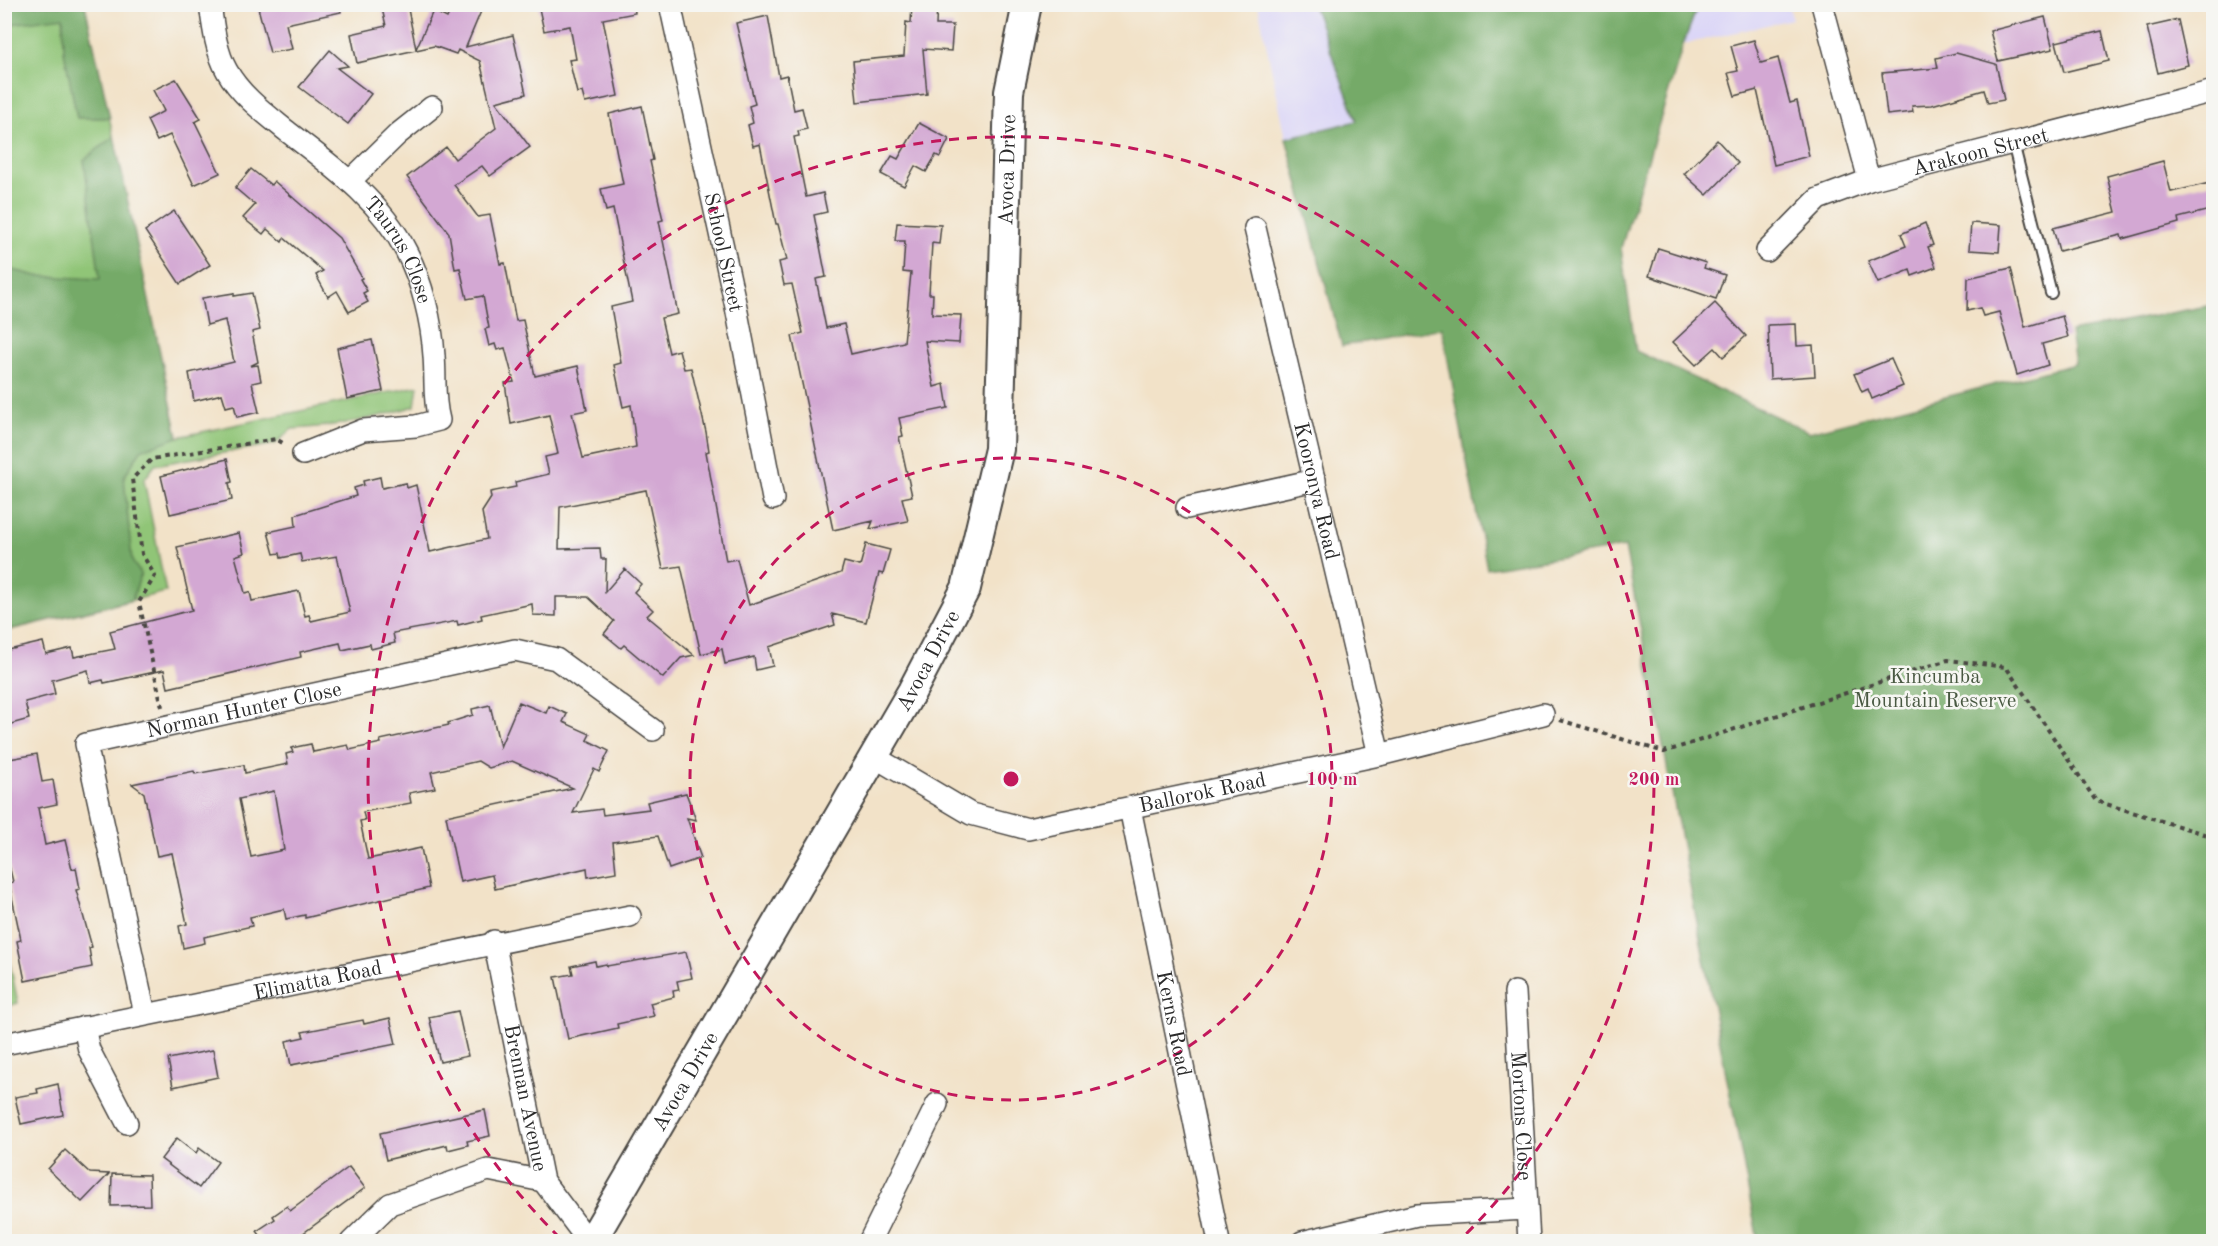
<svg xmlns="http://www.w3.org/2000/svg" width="2218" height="1246" font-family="'Old Standard TT',serif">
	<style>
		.built { fill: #dbd6f7 }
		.green { fill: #90c577; stroke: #5e7851; stroke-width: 1.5 }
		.forest { fill: #74aa68; stroke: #506a4a; stroke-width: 1.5 }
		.building { fill: #d3a8d3; fill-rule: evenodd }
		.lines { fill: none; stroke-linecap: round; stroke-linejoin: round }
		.lane-casing { stroke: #494643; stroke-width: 14 }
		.street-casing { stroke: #494643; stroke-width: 24 }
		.secondary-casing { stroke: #494643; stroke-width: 32 }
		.path { stroke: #494643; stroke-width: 4; stroke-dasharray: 4.5 4.5; stroke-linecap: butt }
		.lane { stroke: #fff; stroke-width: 10 }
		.street { stroke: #fff; stroke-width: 21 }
		.secondary { stroke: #fff; stroke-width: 28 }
		.ring { fill: none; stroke: #c2185b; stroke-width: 3; stroke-dasharray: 10 8 }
		.labels { text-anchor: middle; stroke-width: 5; stroke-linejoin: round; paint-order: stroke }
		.street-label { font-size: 21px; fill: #2b2b2b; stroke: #f6f6f2 }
		.park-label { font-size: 21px; fill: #495942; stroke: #f6f6f2 }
		.centre { fill: #c2185b; stroke: #f6f6f2; stroke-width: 3 }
		.ring-label { font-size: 18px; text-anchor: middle; font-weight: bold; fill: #c2185b; stroke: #f6f6f2; stroke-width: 5; stroke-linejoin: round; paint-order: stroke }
	</style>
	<rect width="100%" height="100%" fill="#f6f6f2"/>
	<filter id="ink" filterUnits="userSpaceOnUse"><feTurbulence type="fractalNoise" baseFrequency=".0167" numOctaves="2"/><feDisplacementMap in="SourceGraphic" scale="12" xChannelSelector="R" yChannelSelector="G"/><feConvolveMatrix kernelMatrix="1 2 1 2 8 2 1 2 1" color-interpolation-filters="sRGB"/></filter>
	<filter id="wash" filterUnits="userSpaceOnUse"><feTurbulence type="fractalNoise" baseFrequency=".008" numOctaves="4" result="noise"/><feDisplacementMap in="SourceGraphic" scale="24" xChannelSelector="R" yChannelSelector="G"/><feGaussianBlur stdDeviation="1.35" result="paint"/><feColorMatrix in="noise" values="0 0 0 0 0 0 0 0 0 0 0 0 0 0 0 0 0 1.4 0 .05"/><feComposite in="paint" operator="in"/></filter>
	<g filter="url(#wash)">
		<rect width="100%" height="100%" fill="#f2e2c8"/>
		<path class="built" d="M1789,4L1792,19L1286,138L1258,5Z"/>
		<g class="green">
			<path d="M5,5H85L178,437L418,386L415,406C374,419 334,427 292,429L275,444L155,465L144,480L166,592L5,631Z"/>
			<path d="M4,935L18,1003L5,1007H4Z"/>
		</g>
		<g class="forest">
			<path d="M4,5H85L110,118H77L64,51L63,17L5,25Z"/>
			<path d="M1313,5H1698L1683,45L1621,248L1636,351L1809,432L2075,364L2070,332L2213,305V1241H1758L1625,547L1487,569L1442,328L1342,346L1286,138L1357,121Z"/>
			<path d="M114,136L178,437L141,450L124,477L132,561L141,574L132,600L5,631V268L37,276L100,279L84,160Z"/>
		</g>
		<g id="blocks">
			<g class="building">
				<path d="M257,4H340L341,12L286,24L292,49L270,53Z"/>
				<path d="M381,4H407L416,49L433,11L447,18L453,4H484L466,47L513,35L526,94L496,102L530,147L490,176L482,166L454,185L478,217L490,215L500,264L505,263L516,321L523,320L535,376L578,366L587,410L572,413L583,458L636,447L631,405L623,407L614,365L621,363L611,307L632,302L613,209L606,211L601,189L623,184L609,114L642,106L653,160L650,161L663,220L659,221L678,314L661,318L669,353L679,350L684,369L691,368L706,432L709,451L706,452L726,561L737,559L749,605L841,573L844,562L860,566L866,544L890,550L883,574L879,573L866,622L832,614L835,625L769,647L773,666L756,670L754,657L725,664L722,649L701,654L681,566L663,569L646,490L560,507L559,549L600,548L601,559H606L605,592L625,569L641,584L634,592L653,610L647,616L694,655L681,658L663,678L624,645L621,648L604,634L614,621L588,597H556V616L533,615L532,604L481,615L482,619L458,625L457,621L393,633L395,643L371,649L370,644L342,650L340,643L300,652L301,657L168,688L164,670L104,683L103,680L90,683L88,670L52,680L55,694L25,702L29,719L4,726V651L43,642L46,654L72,648L74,657L115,649L110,631L192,610L177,547L239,533L244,553L235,556L245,593L250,592L252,601L299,591L305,616L309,615L311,621L350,612L337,556L302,562L300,554L281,558L280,553L274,554L268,532L296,526L295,515L356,496L354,488L364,485L363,481L380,477L382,488L406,483L407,488L416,485L430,552L487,539L482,512L491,498L490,492L516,487L515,482L549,474L545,457L558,454L549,415L511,424L505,383L514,382L505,348L497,350L495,344L489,346L485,329L489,328L483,296L467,299L460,268L455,269L449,233L407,177L446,147L455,159L496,128L480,61L458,50L456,54L434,46L357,63L351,34L386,26Z"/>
				<path d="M538,4H634L635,13L603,19L618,96L585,103L582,92L577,93L569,60L576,59L570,26L544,31Z"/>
				<path d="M912,4H937L936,25H953L951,51L923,49L927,94L857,102L853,61L904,56L906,22L911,23Z"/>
				<path d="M768,16L779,77L787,75L794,110L802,108L807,129L798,131L799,136L794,137L806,197L823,193L827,212L814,215L826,277L816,279L826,328L844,324L851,354L904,342L911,273L903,272L905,241H895L897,223L941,225L939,244L932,243L929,294H933L932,314L961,315L959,343L925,341L934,387L944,384L948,408L899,418L903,436L899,437L912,496L902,498L908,521L870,529L873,521L833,530L792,336L803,333L792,284L784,285L779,262L787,260L778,224H776L760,144L753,146L748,125L753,123L749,106L755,104L736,23Z"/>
				<path d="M2045,17L2053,49L1998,61L1990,31Z"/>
				<path d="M2178,20L2188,65L2158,73L2147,27Z"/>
				<path d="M2102,31L2109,61L2064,72L2056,42Z"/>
				<path d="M1754,40L1761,63L1778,58L1790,103L1797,101L1809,156L1774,165L1757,90L1735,96L1728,73L1738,71L1731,46Z"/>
				<path d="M330,50L348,66L337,68L371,94L348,124L299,87Z"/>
				<path d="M1956,53L1996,64L2004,100L1988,103L1984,90L1932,105L1912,106L1913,112L1887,115L1882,73L1938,68L1936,58Z"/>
				<path d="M176,79L201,119L195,122L220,173L194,185L170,135L157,141L147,120L164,111L153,90Z"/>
				<path d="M919,123L949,139L940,157L936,155L926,172L915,166L904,186L881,174L892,156L898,159Z"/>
				<path d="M1717,140L1738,163L1707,195L1684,174Z"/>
				<path d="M2163,161L2171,192L2214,182V209L2178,218L2179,223L2122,239L2121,235L2059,251L2053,228L2116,212L2107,176Z"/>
				<path d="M251,169L271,185L274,181L339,238L362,278L360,279L367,291L363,293L368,302L349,312L337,291L328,297L316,275L323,271L284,238L282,242L267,229L263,234L243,218L255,205L235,188Z"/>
				<path d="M174,211L210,265L180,284L145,231Z"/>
				<path d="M1925,223L1933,245L1928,247L1936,267L1912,276L1910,270L1878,283L1868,261L1906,246L1901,234Z"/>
				<path d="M1971,223L2001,225L1999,252L1969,250Z"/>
				<path d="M1658,248L1706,263L1704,268L1725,275L1716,299L1649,276Z"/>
				<path d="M2011,268L2025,327L2062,316L2068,337L2042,344L2048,365L2017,375L1999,312L1983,316L1980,308L1967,311L1968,278Z"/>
				<path d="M234,293V296L252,293L260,330L252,332L258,362L250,366L258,365L261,381L252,383L259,412L237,417L234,405L226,407L222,394L194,401L189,373L234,362L225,320L207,325L202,298Z"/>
				<path d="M1715,303L1746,336L1723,357L1715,348L1696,365L1673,342Z"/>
				<path d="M1796,324L1797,346L1813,345L1815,376L1770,379L1768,325Z"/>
				<path d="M372,340L383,391L347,399L337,348Z"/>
				<path d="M1891,359L1903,386L1872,399L1868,389L1862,392L1854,374Z"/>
				<path d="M227,459L232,482L229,483L232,500L170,514L161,476Z"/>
				<path d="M519,702L546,713L549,706L567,714L563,722L590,734L587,740L609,751L599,772L594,769L573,813L602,809L603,815L649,809L647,802L686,793L696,820L687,818L701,858L669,869L658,836L613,842L616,872L588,877L587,868L495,889L492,875L460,882L446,816L573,788L512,761L489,768L478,761L431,772L435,788L409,793L411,803L363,812L365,820L360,821L368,859L421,848L429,888L305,918V915L286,919L284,909L250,917L252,926L204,937L205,943L183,948L179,926L187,924L172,853L157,856L144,793L132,784L194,771L195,774L244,765L245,773L288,764L286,754L293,752L291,748L311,744L313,752L348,745L350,750L381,743L380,740L449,725L448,723L473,715L472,709L490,705L500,747ZM274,791L284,850L251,857L239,799Z"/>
				<path d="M37,754L42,782L53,780L57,804L38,808L45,845L65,840L72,869L76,868L80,889L76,890L92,947L89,948L92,967L25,981L17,941L21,940L9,883L13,882L4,844V760Z"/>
				<path d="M686,952L692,978L677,981L679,990L673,991L674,997L650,1003L654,1016L617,1024L618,1028L568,1039L555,977L573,974L571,966L595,961L596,966L606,964L607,966Z"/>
				<path d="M458,1011L468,1056L440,1062L429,1017Z"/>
				<path d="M390,1018L396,1044L291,1065L286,1041L304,1037L302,1032L363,1020L364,1024Z"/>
				<path d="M213,1050L218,1077L173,1087L168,1059Z"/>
				<path d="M58,1084L63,1115L21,1124L15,1097L38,1093L37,1089Z"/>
				<path d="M485,1110L490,1136L467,1141L468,1145L448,1150L447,1145L386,1160L380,1133Z"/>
				<path d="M177,1138L196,1153L199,1148L218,1162L199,1188L161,1159Z"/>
				<path d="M65,1150L90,1173L109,1174L82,1202L48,1169Z"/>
				<path d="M349,1167L365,1188L291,1242H265L257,1231L275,1219L273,1216L287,1206L290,1211Z"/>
				<path d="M112,1174L149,1175L150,1205L111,1206Z"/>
			</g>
		</g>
	</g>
	<g filter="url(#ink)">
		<use href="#blocks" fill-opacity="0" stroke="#494643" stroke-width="1.5"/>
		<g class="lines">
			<g class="lane-casing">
				<path id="lane" d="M2013,143L2051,293"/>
			</g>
			<g class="street-casing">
				<g id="street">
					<path id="s1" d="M210,4C213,26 216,52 227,71C241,96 266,114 288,132C332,166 380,200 406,251C422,281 432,322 434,356C436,379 433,398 439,420L416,426L363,430L303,454"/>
					<path id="s2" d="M670,4L736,307L773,499"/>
					<path d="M1822,4L1869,180"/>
					<path d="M350,181L398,134L432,107"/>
					<path id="s3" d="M1255,228L1379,755"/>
					<path id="s4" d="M1767,251L1818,199L1869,180L2214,91"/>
					<path d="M1187,508L1315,480"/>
					<path id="s5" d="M873,756L971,814L1028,829L1379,755L1543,714"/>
					<path id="s6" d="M1130,808L1219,1242"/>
					<path id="s7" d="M494,941L543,1181L589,1242"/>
					<path id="s8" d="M1515,992L1529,1242"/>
					<path id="s9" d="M145,1014L86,744L515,650L556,659L653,730"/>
					<path d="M84,1027L89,1050L127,1123"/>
					<path id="s10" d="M4,1044L630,916"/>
					<path d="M351,1242L390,1204L488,1170L543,1181"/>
					<path d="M869,1242L937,1104"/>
					<path d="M1302,1242L1417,1215L1526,1209"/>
				</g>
			</g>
			<g class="secondary-casing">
				<g id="secondary">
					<path id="s11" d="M591,1242L912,691L966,588L999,449L1009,92L1027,4"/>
				</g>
			</g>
			<g class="path">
				<path d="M162,707L139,602L155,576L142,554L132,479L152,459L276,439L286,445"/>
				<path d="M1560,720L1664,752L1948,660L2006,667L2096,801L2214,837"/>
			</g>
			<use href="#lane" class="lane"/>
			<use href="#street" class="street"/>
			<use href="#secondary" class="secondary"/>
		</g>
	</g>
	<g class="ring">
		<circle cx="1011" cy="779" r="321"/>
		<path d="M560 1238A643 643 0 1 1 1462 1238"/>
	</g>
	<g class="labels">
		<g class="street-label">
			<text dy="7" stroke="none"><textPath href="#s4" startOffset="242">Arakoon Street</textPath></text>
			<text dy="7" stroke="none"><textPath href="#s11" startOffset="1176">Avoca Drive</textPath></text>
			<text dy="7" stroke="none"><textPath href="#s2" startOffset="254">School Street</textPath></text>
			<text dy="7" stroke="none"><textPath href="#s1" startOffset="321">Taurus Close</textPath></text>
			<text dy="7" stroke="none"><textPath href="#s3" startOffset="270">Kooronya Road</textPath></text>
			<text dy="7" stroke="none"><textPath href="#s11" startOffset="672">Avoca Drive</textPath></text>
			<text dy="7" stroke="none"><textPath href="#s9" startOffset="438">Norman Hunter Close</textPath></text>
			<text dy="7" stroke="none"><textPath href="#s5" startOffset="351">Ballorok Road</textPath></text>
			<text dy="7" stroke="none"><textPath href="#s10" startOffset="320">Elimatta Road</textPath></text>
			<text dy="7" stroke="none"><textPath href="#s6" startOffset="220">Kerns Road</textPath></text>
			<text dy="7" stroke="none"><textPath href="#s11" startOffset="186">Avoca Drive</textPath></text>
			<text dy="7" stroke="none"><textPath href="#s7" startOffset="160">Brennan Avenue</textPath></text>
			<text dy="7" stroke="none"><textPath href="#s8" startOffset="124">Mortons Close</textPath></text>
		</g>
		<g class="park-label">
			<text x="1935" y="683">Kincumba<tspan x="1935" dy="24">Mountain Reserve</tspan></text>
		</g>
	</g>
	<circle cx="1011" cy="779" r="9" class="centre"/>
	<g class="ring-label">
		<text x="1332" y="785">100 m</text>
		<text x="1654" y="785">200 m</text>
	</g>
	<rect width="2218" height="1246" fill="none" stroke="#f6f6f2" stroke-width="24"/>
</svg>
